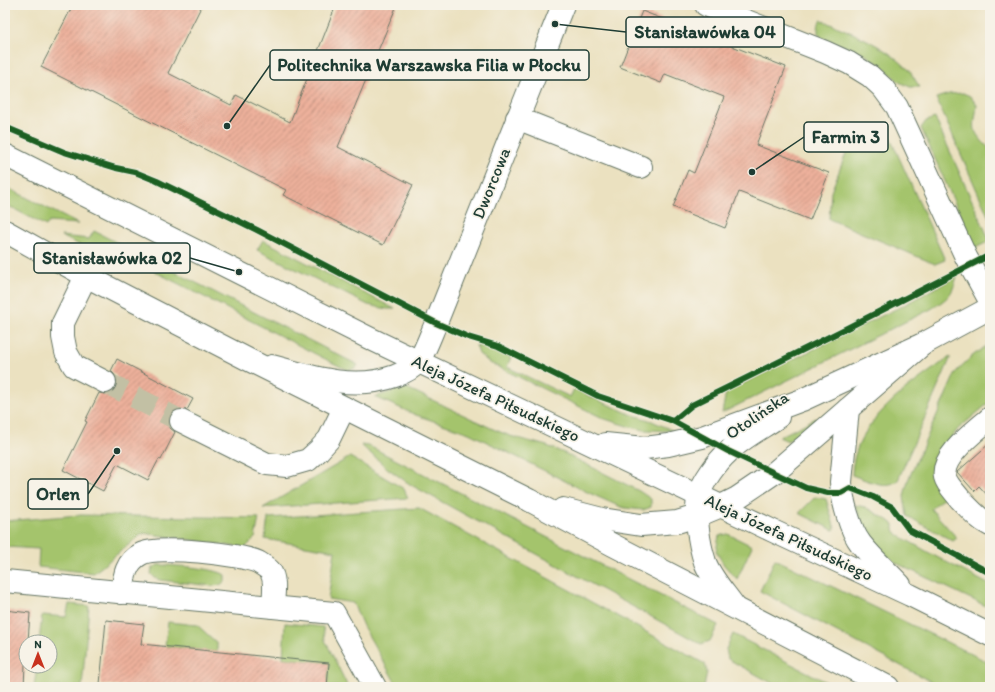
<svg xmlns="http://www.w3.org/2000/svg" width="995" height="692" font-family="Itim,sans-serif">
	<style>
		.green { fill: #a4c46c; stroke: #628050 }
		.building { fill: url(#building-hatch) }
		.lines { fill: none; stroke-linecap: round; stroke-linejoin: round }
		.minor-tunnel { stroke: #c2c0a4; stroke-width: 22; stroke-dasharray: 22 11; stroke-linecap: butt }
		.minor-casing { stroke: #667665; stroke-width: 24 }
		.major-casing { stroke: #667665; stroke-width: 24 }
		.minor { stroke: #fff; stroke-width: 22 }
		.major { stroke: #fff; stroke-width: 22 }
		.cycleway-casing { stroke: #f7f3e8; stroke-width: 8 }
		.cycleway { stroke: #1b5e20; stroke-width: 6 }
		.labels { text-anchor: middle; stroke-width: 3.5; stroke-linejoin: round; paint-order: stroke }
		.street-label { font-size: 17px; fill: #1f3d34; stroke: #f7f3e8 }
		.leader { fill: none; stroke: #1f3d34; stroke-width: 1.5 }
		.callout-dot { fill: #1f3d34; stroke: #f7f3e8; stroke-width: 1.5 }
		.callout { fill: #f7f3e8; stroke: #1f3d34; stroke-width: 1.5 }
		.callout-label { font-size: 18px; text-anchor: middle; font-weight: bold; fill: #1f3d34 }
	</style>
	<defs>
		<pattern id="building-hatch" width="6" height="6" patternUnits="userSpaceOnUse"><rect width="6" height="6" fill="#edb09b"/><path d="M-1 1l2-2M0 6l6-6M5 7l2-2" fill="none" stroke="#bf907f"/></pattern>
	</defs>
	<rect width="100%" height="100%" fill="#f7f3e8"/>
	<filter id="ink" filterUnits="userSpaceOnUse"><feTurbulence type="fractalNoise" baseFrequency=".025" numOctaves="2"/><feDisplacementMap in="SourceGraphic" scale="8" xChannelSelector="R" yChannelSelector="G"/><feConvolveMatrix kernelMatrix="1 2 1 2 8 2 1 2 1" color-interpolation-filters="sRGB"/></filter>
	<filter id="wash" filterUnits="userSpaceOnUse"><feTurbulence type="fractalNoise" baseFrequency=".012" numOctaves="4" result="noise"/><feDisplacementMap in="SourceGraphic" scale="16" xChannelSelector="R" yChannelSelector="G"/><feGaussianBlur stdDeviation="0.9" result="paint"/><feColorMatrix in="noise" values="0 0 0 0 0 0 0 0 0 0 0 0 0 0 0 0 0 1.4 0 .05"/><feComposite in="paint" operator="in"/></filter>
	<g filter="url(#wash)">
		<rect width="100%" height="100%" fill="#ebe1c0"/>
		<g class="green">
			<path d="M820,20C852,32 884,45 908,69C912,74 916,82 920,87H910L899,82L882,66L861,52L822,38L818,33V27Z"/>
			<path d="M963,93L970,96L977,105C974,130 970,130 990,149V220L936,98L949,94Z"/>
			<path d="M935,118L990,241L975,248L921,128L926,121Z"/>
			<path d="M884,124L945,260L935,264L829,219L831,192L850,143Z"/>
			<path d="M5,188L14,191L78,224L49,222L46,226L5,204Z"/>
			<path d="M94,231L358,365L356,368L348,370L335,364L142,265L90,250L61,236L89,239Z"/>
			<path d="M263,240L395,309H387L368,305L257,250Z"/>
			<path d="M957,276C952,296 948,298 931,309L722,413L726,392L904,305Z"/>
			<path d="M990,344V402L958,429L945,446L946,495L931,509L957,538L953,541L907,516L904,496L908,480L956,372C966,361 977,351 990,344Z"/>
			<path d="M476,345L511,357L507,367L570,397L574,389L600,401L630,414L652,421L674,431L644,430L630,427L605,419L490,363L479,354Z"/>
			<path d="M950,357V359L898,480C887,491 864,479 852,475C853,421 911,385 950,357Z"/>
			<path d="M405,387L493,429L510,436L547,446L564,453L639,491L651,499V507L643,510L625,508L616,505L587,492L469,433L416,415L375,397Z"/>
			<path d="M816,418L817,419L788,441L779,437Z"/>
			<path d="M361,445L369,446L718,625L710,641L701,644L411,485L387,468Z"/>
			<path d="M350,457L404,489L408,498L263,508Z"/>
			<path d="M815,497L826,499L835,529L833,530L799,513Z"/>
			<path d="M855,505L865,507L894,524V530L898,535L933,555L990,585V608L896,563L882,552L870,537L861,521Z"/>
			<path d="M419,508L705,664L707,672L704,687H398L363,626L353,603L328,599L335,551L265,539L268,518Z"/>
			<path d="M80,515L259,518L255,538L245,548L143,533L94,573L38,567L39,549L5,547V521Z"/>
			<path d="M728,534L752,546L737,579L724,565L716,551L719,536Z"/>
			<path d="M775,559L990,663V687H941L760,591Z"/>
			<path d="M158,565C171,565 216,568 225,575V581L220,585L213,586L160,580L155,578L151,574L152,568Z"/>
			<path d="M69,604L89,606L82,687H34L37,666H50V642H39L42,615L66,617Z"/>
			<path d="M168,622L197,625L217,643V652L165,646Z"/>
			<path d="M285,623L323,627L325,640L348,687H327L329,663L283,658Z"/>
			<path d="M733,634L836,687H779L728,659L726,649Z"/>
		</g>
		<g id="blocks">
			<g class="building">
				<path d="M73,5H202L168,73L231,105L236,95L290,122L336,5H397L338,147L413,185L383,245L283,195L286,190L41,67Z"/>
				<path d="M642,11L786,67L756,145L829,173L810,220L739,192L725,228L673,207L688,170L694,173L724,97L665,74L661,83L620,67Z"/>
				<path d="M117,359L193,399L187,410L180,409L174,410L170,415L169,422L170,428L175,432L161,460L159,459L148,480L117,464L103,491L63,470L87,422L85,421L99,393L105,394L111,393L116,387L117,381L116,376L111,371Z"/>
				<path d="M990,443V498L979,486L974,491L957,472Z"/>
				<path d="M5,610L30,613L28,642H26L24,687H5Z"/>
				<path d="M106,620L144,624L141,644L329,663L327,687H132L100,684Z"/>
			</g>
		</g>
	</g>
	<g filter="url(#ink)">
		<use href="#blocks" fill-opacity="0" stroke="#667665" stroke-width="1"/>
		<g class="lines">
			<path class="minor-tunnel" d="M105,382L181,421"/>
			<g class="minor-casing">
				<g id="minor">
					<path d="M706,5L825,52L849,63L870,76L883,88L897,107L966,257L990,301"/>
					<path d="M517,118L641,167"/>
					<path d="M86,276L63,323V337L66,352L74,366L105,382"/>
					<path d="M272,366C312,377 354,391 395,376C403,373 412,369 418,362C424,354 432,332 436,323L563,5"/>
					<path d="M990,418C977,430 940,456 945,477C947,485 955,492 960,499C970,509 978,519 990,525"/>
					<path d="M181,421L267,464L287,466L308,460L319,450L329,439L344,408"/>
					<path d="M5,581L334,613L375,687"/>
					<path d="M122,593C124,578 125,562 141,554C157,545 240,554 258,562C261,564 268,568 270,571C277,580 273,597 273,607"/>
				</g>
			</g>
			<g class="major-casing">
				<g id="major">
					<path d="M5,155L369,338L773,531L910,595L990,635"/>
					<path d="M5,231L86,276L249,360L529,500L613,545L888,687"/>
					<path d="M848,409L841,482C842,500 850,530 861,544C873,559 888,572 900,585"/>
					<path d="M605,444L645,448L668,445L702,437L802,400L923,344L990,308"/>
					<path d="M563,509L602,519L641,525L677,522L697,516L721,506L737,498L774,473L923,344"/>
					<path d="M734,606C724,592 711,578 705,562C699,544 694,513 699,495C703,481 717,462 728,452C742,438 762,428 778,417"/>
				</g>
			</g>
			<use href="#minor" class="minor"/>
			<use href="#major" class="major"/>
			<g class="cycleway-casing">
				<g id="cycleway">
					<path d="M5,127L64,152L116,168L135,172L157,181L257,230L436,323L468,337L498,346L598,396L673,421L728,451L806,488L828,493H841L850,488L873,497L892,507L909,530L990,573"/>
					<path d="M673,421L692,405L847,328L990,255"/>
				</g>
			</g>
			<use href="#cycleway" class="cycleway"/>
		</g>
	</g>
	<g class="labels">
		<g class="street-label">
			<text transform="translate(491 183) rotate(-68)" y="6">Dworcowa</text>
			<text transform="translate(496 398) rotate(25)" y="6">Aleja Józefa Piłsudskiego</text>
			<text transform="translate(757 415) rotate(-34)" y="6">Otolińska</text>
			<text transform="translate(789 537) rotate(25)" y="6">Aleja Józefa Piłsudskiego</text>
		</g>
	</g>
	<path class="leader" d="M555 24L626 32M227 126L270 65M752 172L804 137M239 272L190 258M117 451L88 494"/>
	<g class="callout-dot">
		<circle cx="555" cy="24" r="4"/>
		<circle cx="227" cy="126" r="4"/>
		<circle cx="752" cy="172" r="4"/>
		<circle cx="239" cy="272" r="4"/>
		<circle cx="117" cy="451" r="4"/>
	</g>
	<g class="callout">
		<rect x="626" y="17" width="158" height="30" rx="4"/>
		<rect x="270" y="50" width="319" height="30" rx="4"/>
		<rect x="804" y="122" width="84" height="30" rx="4"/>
		<rect x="34" y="243" width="156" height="30" rx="4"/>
		<rect x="28" y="479" width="60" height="30" rx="4"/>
	</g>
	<g class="callout-label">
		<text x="705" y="38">Stanisławówka 04</text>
		<text x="429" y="71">Politechnika Warszawska Filia w Płocku</text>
		<text x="846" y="143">Farmin 3</text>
		<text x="112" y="264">Stanisławówka 02</text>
		<text x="58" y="500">Orlen</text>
	</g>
	<rect width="995" height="692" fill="none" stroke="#f7f3e8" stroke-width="20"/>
	<g transform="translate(38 654)"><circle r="19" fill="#f7f3e8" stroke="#a1aaa0"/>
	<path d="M0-3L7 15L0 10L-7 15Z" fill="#c8321e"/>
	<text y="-6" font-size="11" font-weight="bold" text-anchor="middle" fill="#1f3d34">N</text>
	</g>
</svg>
